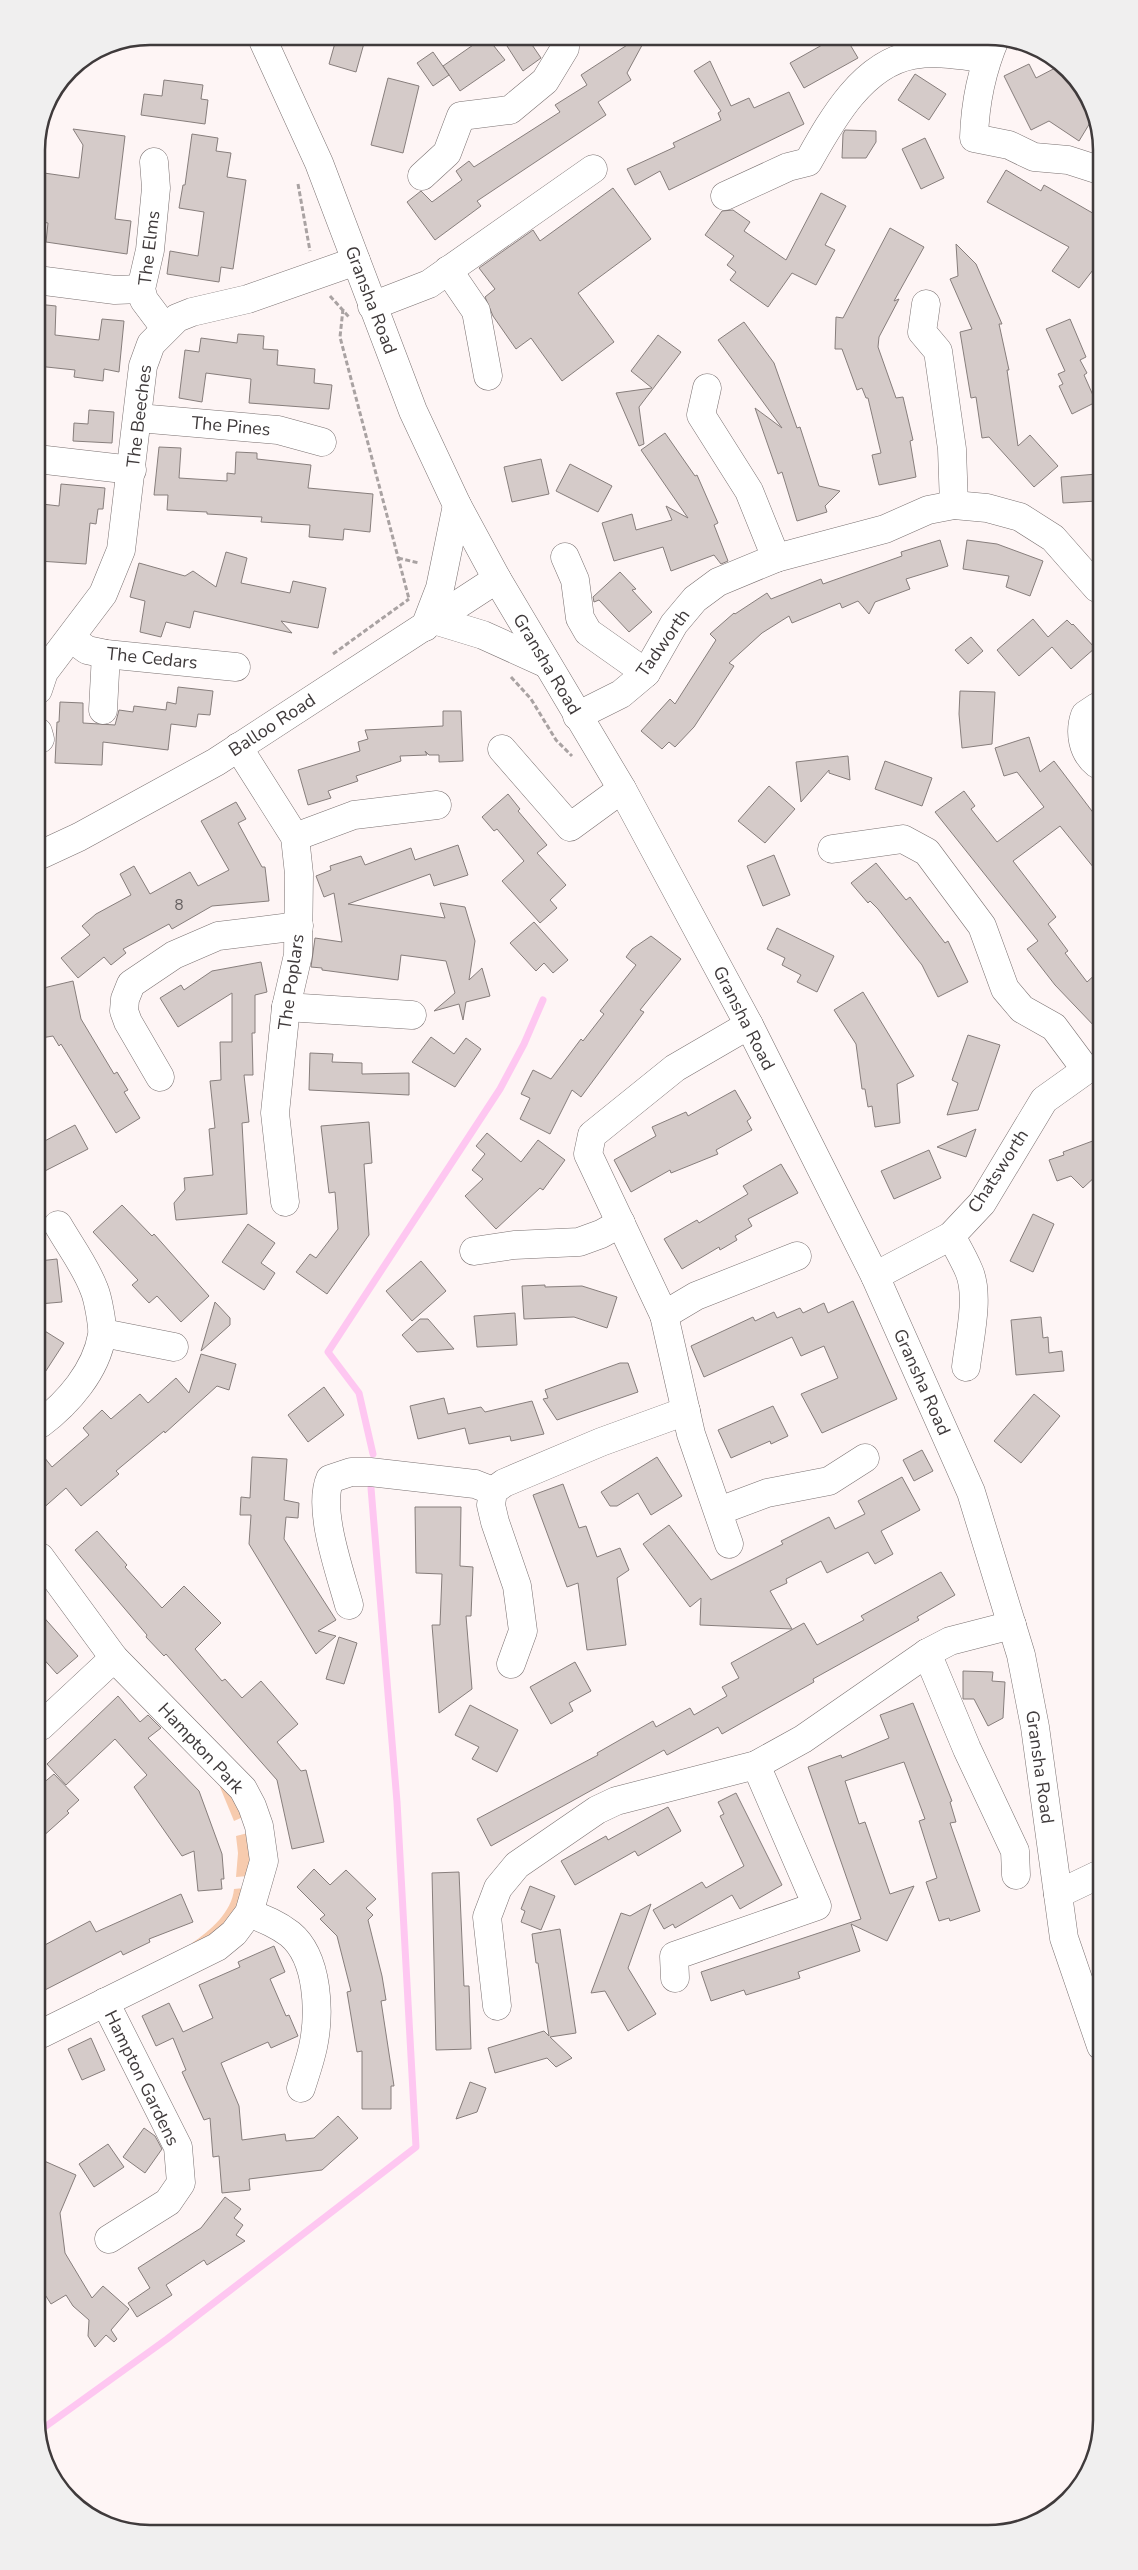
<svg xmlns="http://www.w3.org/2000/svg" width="1138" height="2570" font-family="'Nunito Sans',sans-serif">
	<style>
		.green { fill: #f7cbae }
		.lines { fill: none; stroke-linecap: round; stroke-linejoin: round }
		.stream { stroke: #fec7f1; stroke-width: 7 }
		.building { fill: #d5cbc9; stroke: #877e7c }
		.minor-casing { stroke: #7a7171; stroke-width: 29 }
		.path { stroke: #a9a2a2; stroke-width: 3; stroke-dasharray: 5 2.5; stroke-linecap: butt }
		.minor { stroke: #fff; stroke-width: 28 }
		.labels { text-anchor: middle; stroke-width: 4.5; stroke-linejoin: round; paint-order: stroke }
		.number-label { font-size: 15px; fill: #645e5e }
		.street-label { font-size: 18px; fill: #3f3a3b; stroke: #fff }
		.rim { fill: none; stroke: #3f3a3b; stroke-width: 2.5 }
	</style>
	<rect width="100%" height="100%" fill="#fef5f5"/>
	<g class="green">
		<path d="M224,1784L243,1817L234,1821L220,1787Z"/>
		<path d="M248,1833L250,1849L248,1876L236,1877L238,1853L236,1836Z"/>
		<path d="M244,1888C232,1921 224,1926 196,1945L192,1943C210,1931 232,1912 234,1889Z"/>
	</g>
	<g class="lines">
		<g class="stream">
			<path d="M373,1454L359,1393L328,1352L500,1089L524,1044L543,1000"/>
			<path d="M42,2429L167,2339L416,2147L397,1802L371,1488"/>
		</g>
	</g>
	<g class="building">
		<path d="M337,36H366L356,72L329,64Z"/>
		<path d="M486,36L505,60L460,91L443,66Z"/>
		<path d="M522,36H526L541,58L523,71L507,46Z"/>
		<path d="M641,36H647L627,73L631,80L598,102L606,115L477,201L481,206L435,240L407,202L421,191L432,202L462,180L456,171L469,161L474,167L560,112L555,105L587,85L581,75Z"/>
		<path d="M838,36H845L858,58L804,88L790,63Z"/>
		<path d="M433,52L449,75L433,86L417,63Z"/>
		<path d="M710,61L731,106L749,98L754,108L789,92L804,124L669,190L660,171L635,185L627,169L675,147L673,143L721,120L718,113L721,111L694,71Z"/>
		<path d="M1029,64L1036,78L1061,65L1096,113L1079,141L1049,121L1031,130L1004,76Z"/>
		<path d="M915,74L946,94L929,120L898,100Z"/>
		<path d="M388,78L419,86L403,153L371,145Z"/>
		<path d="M164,80L203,85L201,99L208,100L205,124L141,115L144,94L162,96Z"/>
		<path d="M73,129L125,136L115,219L131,221L127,254L46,242L48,223L42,222L45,193L37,192V172L79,178L83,145Z"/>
		<path d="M845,130L876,131V142L866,158H842L843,134Z"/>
		<path d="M192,134L218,138L216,151L231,153L227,177L246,180L233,269L221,267L219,282L167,274L170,251L198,256L204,212L179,208L183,185H185Z"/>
		<path d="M925,138L944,178L921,189L902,149Z"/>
		<path d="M1006,170L1041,191L1044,185L1096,215V266L1079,288L1052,271L1069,247L987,202Z"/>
		<path d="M613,188L651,239L578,293L614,342L562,381L531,338L516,349L493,316L485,297L495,289L479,268L533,230L540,241Z"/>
		<path d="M821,193L846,206L825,245L835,250L816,285L792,273L768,307L730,280L736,272L727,265L734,256L705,235L722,211L733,210L750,222L744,231L786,260Z"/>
		<path d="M890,228L924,247L894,301L899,299L879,337L878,347L896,398L903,397L913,440L910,441L916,477L879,485L872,455L881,453L868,398H866L862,388L857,390L842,349H835L836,317L843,318Z"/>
		<path d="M956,244L976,264L1002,324H999L1009,370H1007L1018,446L1030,435L1058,466L1034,487L989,437L982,438L976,397L971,398L960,332L972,329L950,279L958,276Z"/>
		<path d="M37,304L56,306L55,335L99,340L102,319L124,321L119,372L104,369L103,381L74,377L75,370L37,366Z"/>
		<path d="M1070,319L1086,357L1080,360L1087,373L1084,375L1096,402L1072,414L1059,386L1063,384L1058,374L1065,371L1046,329Z"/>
		<path d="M744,322L774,363L797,428L800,427L819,486L840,491L825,506L827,512L797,521L782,472L778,474L755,408L782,428L718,340Z"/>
		<path d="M238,334L264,336L263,349L278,350L277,365L315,369L314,383L332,385L329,409L249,403L251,379L206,373L202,402L179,398L185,350L199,352L201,338L237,343Z"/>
		<path d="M658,335L681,352L639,407L644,444L639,446L616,393L652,388L631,371Z"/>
		<path d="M89,410L114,412L112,443L73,441L74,423L88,424Z"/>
		<path d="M665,433L695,476L697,475L718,523L714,525L728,561L721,564L714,555L671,571L663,547L614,561L602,523L632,514L636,530L672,520L666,506L688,518L641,450Z"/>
		<path d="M159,447L181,448L179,478L227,481V473L235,474L236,452L257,453V459L311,465L308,488L373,494L370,532L344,529L343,540L309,537L310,525L261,522L262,517L207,514V512L167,510L168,495H154Z"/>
		<path d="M541,459L549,494L512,502L504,467Z"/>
		<path d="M570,464L612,486L598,512L556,491Z"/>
		<path d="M1097,474V501L1063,503L1061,477Z"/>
		<path d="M61,484L105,488L103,509H98L96,524L90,523L86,564L38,561L42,504L59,506Z"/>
		<path d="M940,540L948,566L906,579L910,589L875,602L869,614L858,601L842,608L840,603L792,623L789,616L762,633L729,663L734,666L694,727L675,747L669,742L662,749L641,731L670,699L675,704L716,640L710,634L734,613L735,614L767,593L771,599L821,579L823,584L902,556L901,552Z"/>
		<path d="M967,540L997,544L1043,561L1030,596L1006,587L1009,576L963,569Z"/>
		<path d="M226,552L247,558L241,583L290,593L293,581L326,588L318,628L281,621L292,633L194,611L190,628L166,622L161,637L140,632L145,601L130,597L139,563L185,576L193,571L216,587Z"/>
		<path d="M620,572L636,589L632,590L652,612L629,632L599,600L594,602L593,597Z"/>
		<path d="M1033,619L1048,637L1067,620L1072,625L1073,624L1095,648L1071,669L1052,647L1019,676L997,650Z"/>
		<path d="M971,637L983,651L968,664L955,650Z"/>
		<path d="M178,687L213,691L210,715L198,714L196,727L171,724L168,750L103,742L102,765L55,763L57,722H59L60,702L83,703V723L115,725L119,710L133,712L134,706L166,710L167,702L176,704Z"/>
		<path d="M960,691L995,692L992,744L962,748L959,714Z"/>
		<path d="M443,711H461L463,761L439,762V755H429L425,751L427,755L400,756L401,761L356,776L358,781L328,791L331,798L308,805L298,770L360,751L358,742L368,739L365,730L443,726Z"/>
		<path d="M1029,737L1040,772L1054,761L1098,819V873L1060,826L1013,861L1056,917L1048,924L1068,951L1065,953L1087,982L1098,972V1030L1055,985L1027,949L1038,941L935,812L964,791L975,806L971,809L997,842L1044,807L1017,772L1004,776L995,748Z"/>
		<path d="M848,756L850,780L829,773V770L801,802L796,762Z"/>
		<path d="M885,761L932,778L922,806L875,789Z"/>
		<path d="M769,786L795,809L765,843L738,821Z"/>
		<path d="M508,794L520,809L518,811L547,845L537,853L566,885L550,900L557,908L540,923L502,881L524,861L497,829L494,831L482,817Z"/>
		<path d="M236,802L246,819L238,823L262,867H265L269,901L212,906L172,929L169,924L123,949L126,953L111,965L104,957L78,978L61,958L90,935L82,926L96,914L131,895L120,874L134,866L150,894L190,872L198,886L229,870L201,821Z"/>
		<path d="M458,845L468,875L434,886L430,874L348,904L445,918L440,903L465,907L475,941L469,980L482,968L490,996L466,1002L463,1020L459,1004L434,1011L455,993L446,961L401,955L398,980L322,970V968L311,967L315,938L342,942L334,893L324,897L316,876L331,870L330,866L361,856L365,865L411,848L415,860Z"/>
		<path d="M774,855L790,895L763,906L747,866Z"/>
		<path d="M876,863L906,900L910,897L945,943L948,941L968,982L938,997L922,965L878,909L870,901L868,903L851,883Z"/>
		<path d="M534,922L568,960L553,973L544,963L536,971L510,943Z"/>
		<path d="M777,928L834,956L817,992L797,982L801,975L782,965L785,958L767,949Z"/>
		<path d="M651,936L681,959L640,1010L644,1012L581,1097L572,1090L550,1134L520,1119L530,1098L521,1094L533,1070L551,1079L581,1039L583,1041L604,1014L600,1011L636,965L626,957L632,949Z"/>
		<path d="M261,962L267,992L255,995V1033H252L253,1075H244L249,1122L242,1123L247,1214L176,1220L174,1203L185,1190L184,1178L213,1175L209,1129L215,1128L210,1081L221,1080L220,1042H232V993L178,1027L160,998L181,985L184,990L212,971Z"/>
		<path d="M73,981L81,1019L114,1074L117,1072L128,1090L124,1092L140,1118L116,1133L61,1044L59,1046L53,1036L41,1038L39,1027V989Z"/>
		<path d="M863,992L914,1076L897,1084L900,1123L875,1127L872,1106L868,1107L865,1089H862L856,1044L834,1010Z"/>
		<path d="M968,1035L1000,1045L978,1110L947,1115L958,1083L952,1080Z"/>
		<path d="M431,1037L454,1054L466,1038L481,1049L455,1087L412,1062Z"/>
		<path d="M310,1053L333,1054L332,1062L362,1063V1074L409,1073V1095L309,1090Z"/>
		<path d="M735,1090L751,1118L747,1121L752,1130L716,1150L718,1154L671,1173L670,1170L631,1192L614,1160L656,1136L652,1127L686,1112L688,1116Z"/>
		<path d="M369,1122L372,1163L364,1164L369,1235L327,1294L296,1272L310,1254L316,1258L338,1229L335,1192L329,1193L321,1126Z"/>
		<path d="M75,1125L88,1149L39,1174V1144Z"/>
		<path d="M976,1129L966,1157L937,1147Z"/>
		<path d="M487,1133L521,1162L538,1140L565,1160L543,1190L540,1188L496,1229L465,1196L483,1179L472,1170L485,1154L476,1146Z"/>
		<path d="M1098,1139V1174L1083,1188L1071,1176L1057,1181L1049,1160L1064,1155L1063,1152Z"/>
		<path d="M929,1150L941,1178L894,1199L881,1171Z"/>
		<path d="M781,1164L798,1193L748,1219L752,1226L735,1236L737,1240L720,1250L719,1247L682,1269L664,1239L697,1220L699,1223L748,1194L743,1186Z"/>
		<path d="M122,1205L152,1236L154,1234L209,1296L181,1322L157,1296L149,1303L132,1285L138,1280L93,1232Z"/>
		<path d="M1033,1214L1054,1224L1033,1272L1010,1261Z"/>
		<path d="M248,1224L275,1243L261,1263L275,1273L264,1290L222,1262Z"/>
		<path d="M57,1259L62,1302L39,1304V1261Z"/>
		<path d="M421,1261L446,1291L412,1321L386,1291Z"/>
		<path d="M545,1285V1287L582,1286L617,1297L607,1328L574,1317L524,1319L522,1286Z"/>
		<path d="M853,1301L897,1399L822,1433L801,1394L838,1378L824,1346L801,1356L792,1337L704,1377L691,1346L753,1317L755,1321L774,1312L777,1318L800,1308L803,1313L824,1303L828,1313Z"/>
		<path d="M215,1302L230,1318V1325L201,1351Z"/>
		<path d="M515,1313L517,1345L477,1347L474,1316Z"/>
		<path d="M1041,1317L1043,1338L1048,1337L1049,1353L1062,1351L1064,1371L1016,1375L1011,1320Z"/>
		<path d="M420,1319H428L454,1349L417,1352L402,1335Z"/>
		<path d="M40,1328L64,1343L40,1380Z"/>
		<path d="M201,1354L236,1364L229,1390L217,1386L165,1433L164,1431L116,1471L119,1474L81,1506L66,1488L40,1511V1452L52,1467L89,1435L83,1428L102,1410L111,1419L140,1394L148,1403L176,1378L189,1393Z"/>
		<path d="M620,1363H628L638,1392L557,1420L543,1399L548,1398L545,1390Z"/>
		<path d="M324,1387L344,1415L308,1442L288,1415Z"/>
		<path d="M1034,1394L1060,1416L1021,1463L994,1441Z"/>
		<path d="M444,1398L448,1414L481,1407L485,1412L532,1401L544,1434L511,1441L510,1436L469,1444L465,1428L418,1439L410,1406Z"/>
		<path d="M773,1406L788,1436L771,1444L770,1441L731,1458L718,1430Z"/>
		<path d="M922,1450L933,1471L914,1481L903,1460Z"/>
		<path d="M252,1457L287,1459L284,1500L299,1503L298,1518L286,1517L284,1539L336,1620L318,1631L336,1636L316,1654L249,1544L251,1515H240L241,1497L250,1498Z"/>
		<path d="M657,1457L682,1496L651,1515L638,1493L617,1506H610L601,1492Z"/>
		<path d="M902,1477L920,1510L881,1531L893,1554L875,1564L868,1552L827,1573L821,1561L786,1579L787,1583L770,1591L792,1629L700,1625L701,1598L690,1607L643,1544L669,1525L711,1580L783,1544L781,1541L829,1517L835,1529L865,1514L858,1501Z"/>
		<path d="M563,1484L579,1528L586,1526L597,1557L620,1548L629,1570L617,1578L626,1645L587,1650L578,1583L567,1587L533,1495Z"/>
		<path d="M415,1507H461L460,1566L473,1567L471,1616H466L472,1689L439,1713L432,1625H440L442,1574L416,1573Z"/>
		<path d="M97,1531L127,1565L125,1567L162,1608L184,1586L221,1623L195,1649L222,1681L225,1679L242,1698L261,1681L298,1724L277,1742L301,1771L306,1770L324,1842L292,1849L277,1780L166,1654L164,1656L146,1637L147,1635L75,1550Z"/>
		<path d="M941,1572L955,1595L917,1617L919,1620L813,1679L814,1682L722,1734L718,1727L667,1755L664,1750L491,1846L477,1819L598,1755L597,1753L653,1721L656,1727L690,1708L694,1715L727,1696L722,1687L739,1678L731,1663L804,1623L817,1645L864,1620L861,1616Z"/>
		<path d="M40,1613L78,1656L57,1674L40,1655Z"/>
		<path d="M339,1637L357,1643L344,1684L326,1679Z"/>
		<path d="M575,1662L591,1691L569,1703L573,1711L551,1724L530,1687Z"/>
		<path d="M963,1671L993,1672L992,1681L1005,1682L1003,1718L988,1726L974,1699H963Z"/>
		<path d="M118,1696L140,1722L148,1715L161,1728L148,1738L199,1791L222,1854L224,1879H221L222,1889L198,1891L194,1851L182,1856L134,1787L147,1775L115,1739L66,1785L47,1764Z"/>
		<path d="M913,1703L952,1801L950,1802L956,1822L950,1823L980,1911L950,1921L949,1918L939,1921L926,1882L937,1878L919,1821L925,1819L904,1762L845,1781L859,1824L865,1822L890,1894L914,1886L887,1941L851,1924L860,1951L798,1972L800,1978L746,1995L744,1990L711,2001L701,1972L861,1919L808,1767L841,1755L842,1758L889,1738L880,1715Z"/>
		<path d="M470,1705L518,1730L497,1772L472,1759L479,1747L455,1735Z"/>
		<path d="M54,1774L79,1800L67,1811L69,1813L41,1838V1785Z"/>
		<path d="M736,1793L782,1885L740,1909L732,1895L675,1928L673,1924L664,1929L653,1910L702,1882L706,1888L744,1866L720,1816L724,1814L718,1802Z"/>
		<path d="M668,1807L681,1831L638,1856L635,1851L575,1885L561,1861L606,1836L608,1840Z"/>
		<path d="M314,1869L330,1885L346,1870L376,1899L366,1908L373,1915L368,1920L382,1976L386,2000L381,2001L394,2086H391V2109H362V2051L357,2052L347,1992L351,1991L337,1936L320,1919L325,1915L297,1887Z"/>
		<path d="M459,1872L464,1986H469L471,2049L436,2050L432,1873Z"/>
		<path d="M530,1886L555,1896L541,1930L521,1922L525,1911L521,1909Z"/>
		<path d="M181,1894L193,1922L149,1939L150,1942L123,1955L121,1951L41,1992V1947L90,1921L96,1932Z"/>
		<path d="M651,1904L628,1968L656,2014L628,2031L605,1991L591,1993L621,1913L630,1916Z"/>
		<path d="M560,1929L576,2033L550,2037L572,2058L556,2067L547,2058L495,2073L488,2048L544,2031L549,2036L538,1963H536L532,1934Z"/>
		<path d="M274,1946L285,1972L270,1979L286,2016L289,2015L298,2036L271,2048L268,2042L221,2063L239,2106L242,2140L285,2134L286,2141L314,2138L338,2116L358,2138L322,2170L249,2179L250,2190L222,2193L219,2156L213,2157L210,2118L204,2120L182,2072L186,2070L173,2038L156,2046L142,2016L169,2003L183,2032L213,2018L199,1985L240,1967L238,1962Z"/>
		<path d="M91,2038L105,2070L82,2080L68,2049Z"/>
		<path d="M470,2082L486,2088L477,2112L456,2119Z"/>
		<path d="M144,2128L155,2136L162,2149L145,2173L123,2157Z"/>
		<path d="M108,2144L124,2167L94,2187L79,2164Z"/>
		<path d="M42,2160L76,2175L60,2213L65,2253L92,2298L103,2286L129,2309L111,2330L117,2339L114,2342L106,2335L95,2347L88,2336L89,2320L73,2306L66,2295L51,2304L42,2290Z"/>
		<path d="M225,2197L241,2209L234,2218L243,2225L236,2235L245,2241L207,2265L204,2260L166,2285L172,2295L137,2317L128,2303L150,2288L138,2268L201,2228Z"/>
	</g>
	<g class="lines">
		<g class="minor-casing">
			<g id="minor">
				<path d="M261,36L319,163L413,411L457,505L497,579L622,789L749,1025L875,1276L971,1492L1021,1655L1035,1727L1064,1938L1101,2046"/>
				<path d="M996,37C982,69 975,103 974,138L1009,145L1034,157L1068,160L1096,169"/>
				<path d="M154,162L156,188L150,250L141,289L144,300L165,328"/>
				<path d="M422,176L447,153L461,116L510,110L545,81L565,48V36"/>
				<path d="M725,196L788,167L808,162C831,121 862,64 913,55C938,51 962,55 987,59"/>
				<path d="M448,270L476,311L488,376"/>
				<path d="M37,280L115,290L141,289"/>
				<path d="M926,304L922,332L938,351L952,449L954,505"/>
				<path d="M372,306L429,284L593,169"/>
				<path d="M707,388L701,415L749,491L776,558"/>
				<path d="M138,418L278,430L322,442"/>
				<path d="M37,459L132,470"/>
				<path d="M565,557L575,580L580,618L588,632L646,673"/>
				<path d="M434,620L483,635L547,664"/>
				<path d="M425,627L440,588L457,505"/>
				<path d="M71,638L87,650L106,654L236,667"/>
				<path d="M38,690L44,672L103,594L121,550L143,366L151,344L177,318L192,312L248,299L356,261"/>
				<path d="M1097,707L1085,715C1079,732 1082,752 1097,764"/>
				<path d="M103,710L106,654"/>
				<path d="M577,716L621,694L646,673L674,624L695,599L718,582L776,558L885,529L928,510L954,505L987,508L1020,517L1053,538L1097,588"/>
				<path d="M38,732L40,739"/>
				<path d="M238,747L295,837L299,874L298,955L286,1007L275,1113L285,1202"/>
				<path d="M502,749L570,827L622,789"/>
				<path d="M295,837L354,815L437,805"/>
				<path d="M832,849L903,839L927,852L982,926L1005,989L1022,1009L1054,1027L1086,1070"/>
				<path d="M38,856L79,837L216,762L497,579"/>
				<path d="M286,1007L412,1015"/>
				<path d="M160,1077L128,1022L124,1011L125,999L131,984L174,955L218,936L299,926"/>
				<path d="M951,1236C957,1247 964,1259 969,1271C980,1296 969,1340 966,1367"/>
				<path d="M474,1251L514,1245L579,1242L601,1234L621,1223"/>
				<path d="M875,1276L951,1236L982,1203L1044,1100L1086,1070L1098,1068"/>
				<path d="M664,1315L696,1296L797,1256"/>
				<path d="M103,1333L174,1347"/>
				<path d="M40,1424C68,1403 96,1371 102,1335C103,1326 98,1298 94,1289C86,1267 70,1246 58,1225"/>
				<path d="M719,1511L767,1493L829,1481L865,1458"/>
				<path d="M729,1544L691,1434L664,1315L588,1154L592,1135L675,1068L749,1025"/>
				<path d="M40,1557L114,1658L243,1789L252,1806L259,1826L264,1861L249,1913L234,1933L217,1947L41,2034"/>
				<path d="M349,1605C340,1572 317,1509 330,1479L351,1472H370L475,1484L493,1491"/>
				<path d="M927,1653L967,1749L1015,1851L1016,1875"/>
				<path d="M511,1664L523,1631L517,1586L495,1522L491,1505L493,1491L504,1483L601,1442L686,1411"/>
				<path d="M41,1726L114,1658"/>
				<path d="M1058,1894L1100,1874"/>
				<path d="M249,1913C264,1919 277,1924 290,1934C319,1958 320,2014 313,2047C310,2061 305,2075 301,2088"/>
				<path d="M675,1978L674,1956L817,1906L756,1765"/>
				<path d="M105,2002L178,2147L181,2183L168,2202L109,2239"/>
				<path d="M497,2006L487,1917L498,1888L517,1865L597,1810L616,1801L756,1765L803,1739L927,1653L950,1641L1012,1625"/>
			</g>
		</g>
		<g class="path">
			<path d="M298,184L310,251"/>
			<path d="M330,296L349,317"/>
			<path d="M343,309L340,337L409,599"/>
			<path d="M398,558L419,563"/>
			<path d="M333,654L409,599"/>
			<path d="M511,677L531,699L556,740L572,756"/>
		</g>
		<use href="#minor" class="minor"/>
	</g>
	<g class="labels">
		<g class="number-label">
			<text x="179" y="910">8</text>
		</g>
		<g class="street-label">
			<text transform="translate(149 248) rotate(-83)" y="6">The Elms</text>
			<text transform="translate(371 300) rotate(69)" y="6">Gransha Road</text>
			<text transform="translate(139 416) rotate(-83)" y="6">The Beeches</text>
			<text transform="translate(231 426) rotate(5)" y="6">The Pines</text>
			<text transform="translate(663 643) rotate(-55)" y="6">Tadworth</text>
			<text transform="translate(152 658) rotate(6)" y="6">The Cedars</text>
			<text transform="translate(547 664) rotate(59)" y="6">Gransha Road</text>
			<text transform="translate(272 725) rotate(-33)" y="6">Balloo Road</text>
			<text transform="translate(291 982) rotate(-82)" y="6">The Poplars</text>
			<text transform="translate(744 1018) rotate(63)" y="6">Gransha Road</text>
			<text transform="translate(998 1171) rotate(-57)" y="6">Chatsworth</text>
			<text transform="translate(922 1382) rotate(66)" y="6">Gransha Road</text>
			<text transform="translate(201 1748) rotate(47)" y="6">Hampton Park</text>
			<text transform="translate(1040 1767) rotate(82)" y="6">Gransha Road</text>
			<text transform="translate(142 2078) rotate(64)" y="6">Hampton Gardens</text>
		</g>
	</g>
	<path d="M0 0H1138V2570H0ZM150 45H988A105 105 0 0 1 1093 150V2420A105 105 0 0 1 988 2525H150A105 105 0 0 1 45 2420V150A105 105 0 0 1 150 45Z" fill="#f0efef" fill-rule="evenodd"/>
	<path class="rim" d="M150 45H988A105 105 0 0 1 1093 150V2420A105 105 0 0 1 988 2525H150A105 105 0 0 1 45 2420V150A105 105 0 0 1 150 45Z"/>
</svg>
